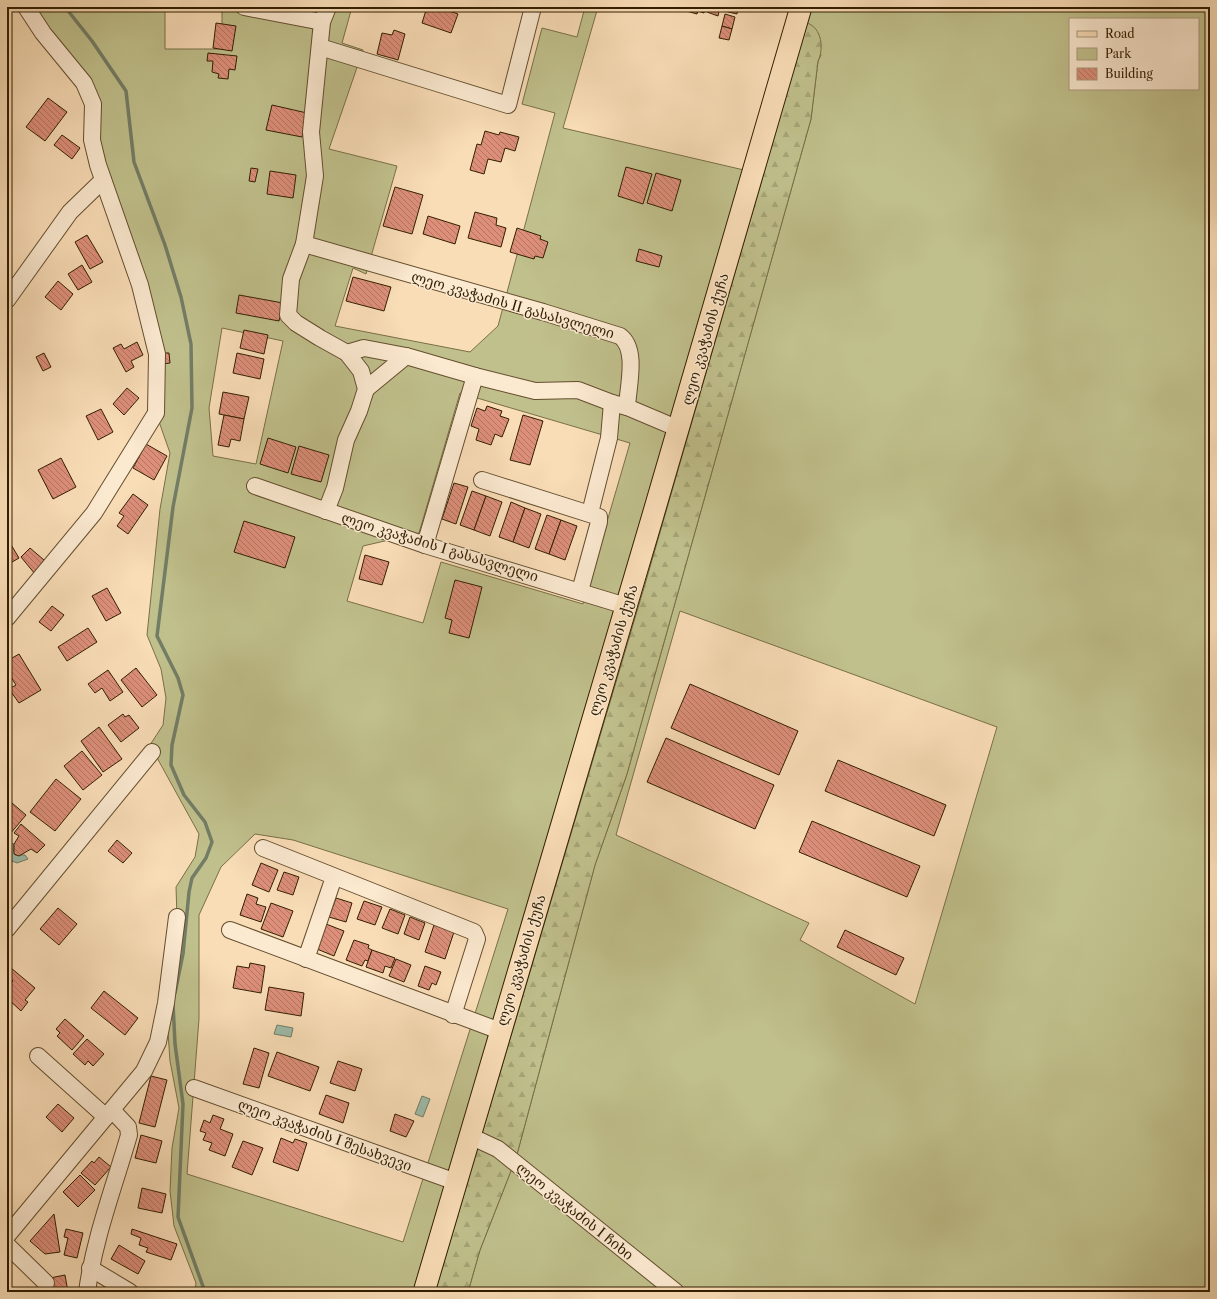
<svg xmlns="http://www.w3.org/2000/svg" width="1217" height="1299" font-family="'Libre Caslon Text','Noto Serif Georgian',serif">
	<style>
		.green { fill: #c0c08c; stroke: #796f46; fill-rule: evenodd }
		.forest { fill: url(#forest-firs); stroke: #796f46 }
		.water { fill: #9ebcaa; stroke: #737d66 }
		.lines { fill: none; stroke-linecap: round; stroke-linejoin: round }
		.stream { stroke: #737d66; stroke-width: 3.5 }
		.building { fill: url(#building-back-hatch); stroke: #321e01 }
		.minor-casing { stroke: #644e2e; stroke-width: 18 }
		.major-casing { stroke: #321e01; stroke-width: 23 }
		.minor { stroke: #fbe9d0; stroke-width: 16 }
		.major { stroke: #f9ddb7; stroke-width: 21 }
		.labels { text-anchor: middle; stroke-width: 3; stroke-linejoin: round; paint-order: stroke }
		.street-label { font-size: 14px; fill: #321e01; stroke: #fbe9d0 }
	</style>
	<defs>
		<pattern id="forest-firs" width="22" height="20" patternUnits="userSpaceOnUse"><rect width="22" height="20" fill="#c0c08c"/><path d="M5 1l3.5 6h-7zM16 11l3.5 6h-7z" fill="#a5a577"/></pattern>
		<pattern id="building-back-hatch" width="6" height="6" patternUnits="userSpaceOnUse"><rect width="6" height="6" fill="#dd8f7a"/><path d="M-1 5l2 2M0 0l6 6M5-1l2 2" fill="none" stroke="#b47462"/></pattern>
	</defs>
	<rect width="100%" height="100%" fill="#f9ddb7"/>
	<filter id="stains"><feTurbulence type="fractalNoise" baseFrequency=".005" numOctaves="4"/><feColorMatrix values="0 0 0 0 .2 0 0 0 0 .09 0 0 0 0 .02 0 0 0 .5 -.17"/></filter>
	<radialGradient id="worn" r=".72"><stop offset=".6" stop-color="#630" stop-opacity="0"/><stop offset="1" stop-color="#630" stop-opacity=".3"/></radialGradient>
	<g class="green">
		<path d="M26,7H165V49H222V7H352L342,43L363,50L329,149L397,166L366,274L353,268L335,326L470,352L498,326L555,113L522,104L542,28L577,37L585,7H598L563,128L744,170L495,1032L413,1292H195L196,1283L174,1226L170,1191L172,1148L179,1108L170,1061L166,1003L177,917L176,887L195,857L199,834L150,745L163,725L166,698L161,669L147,635L160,509L170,453L156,413L157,354L98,165L93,104ZM222,328L283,341L256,464L213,456L209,408ZM460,393L630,443L583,604L441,562L423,623L347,601L363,546L419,533ZM255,834L293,840L508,909L403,1242L187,1174L199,1019V915L221,867Z"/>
		<path d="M811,7H1210V1292H468L480,1250L516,1158L595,865L627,774L811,119L818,61L821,55L807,23ZM1070,19H1198V89H1070ZM680,611L997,727L915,1004L800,940L809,923L616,835Z"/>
	</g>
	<path class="forest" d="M807,23C822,28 824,49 818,61L811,119L627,774L595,865L516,1158L480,1250L468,1292H435L646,581Z"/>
	<g class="water">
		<path d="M10,843L14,844L13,849L15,855H25L28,859L17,863L12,861L8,850Z"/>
		<path d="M277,1025L293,1028L291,1037L274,1034Z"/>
		<path d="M422,1096L430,1099L423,1117L415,1114Z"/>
	</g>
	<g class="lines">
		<g class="stream">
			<path d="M65,7L92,41L126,91L134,162L165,245L181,297L191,344L192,408L173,507L157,636L178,678L183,695L172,745L171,765L184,795L205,822L212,842L206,858L192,878L189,892L183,954L175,993"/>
			<path d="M173,1003L175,1044L183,1104L178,1217L205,1292"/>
		</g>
	</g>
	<g class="building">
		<path d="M427,7H438L458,14L451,33L422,23Z"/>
		<path d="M680,7H691L690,12L679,9Z"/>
		<path d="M691,7H699L697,14L690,12Z"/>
		<path d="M699,7H705L704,13L698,11Z"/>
		<path d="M709,7H720L718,16L707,12Z"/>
		<path d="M725,7H738L737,14L724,11Z"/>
		<path d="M725,14L735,17L732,29L722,26Z"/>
		<path d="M216,23L236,26L232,51L213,48Z"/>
		<path d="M722,26L732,29L729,40L719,38Z"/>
		<path d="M394,30L405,34L398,60L377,54L382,33L392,35Z"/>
		<path d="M208,53L237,56L235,70L229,69L228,79L218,78L219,74L212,72L213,61H207Z"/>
		<path d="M48,98L67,112L45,141L26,127Z"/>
		<path d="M272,105L307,113L302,137L266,130Z"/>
		<path d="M485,131L499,135L500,132L519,137L515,151L505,148L501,162L488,159L484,174L470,170L477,144L481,145Z"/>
		<path d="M62,135L80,148L72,159L54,145Z"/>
		<path d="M626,167L652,174L643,204L618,196Z"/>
		<path d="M251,168L258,169L255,182L249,181Z"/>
		<path d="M270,171L296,175L293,198L267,194Z"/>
		<path d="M656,173L681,180L672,211L647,203Z"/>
		<path d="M395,187L423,195L412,234L383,226Z"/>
		<path d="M475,212L497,218L496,225L506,228L501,247L468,238Z"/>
		<path d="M428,216L460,226L455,244L423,234Z"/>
		<path d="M517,228L541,236L540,239L548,242L543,258L535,256L534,259L510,252Z"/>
		<path d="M87,235L103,262L90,269L75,242Z"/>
		<path d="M639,249L662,256L659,267L636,261Z"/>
		<path d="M82,265L92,282L78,290L68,274Z"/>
		<path d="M353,277L391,287L384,311L346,301Z"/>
		<path d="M58,281L73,294L61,310L45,297Z"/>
		<path d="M239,295L283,303L279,321L236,313Z"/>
		<path d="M244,330L268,335L264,354L240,348Z"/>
		<path d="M137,342L143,355L131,361L134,367L126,372L113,348L121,344L124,349Z"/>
		<path d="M44,353L51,367L43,371L36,357Z"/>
		<path d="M162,353H169L170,363L162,364Z"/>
		<path d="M237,353L264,359L260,379L233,373Z"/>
		<path d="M127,388L139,398L124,415L113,404Z"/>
		<path d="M223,392L249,397L244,419L219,414Z"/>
		<path d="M487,406L502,411L500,416L509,419L502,437L495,434L491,445L476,440L479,429L471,426L477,408L485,411Z"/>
		<path d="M101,409L113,432L98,440L86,416Z"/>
		<path d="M224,415L244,419L240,441L231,439L229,447L218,445Z"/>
		<path d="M523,415L543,421L530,465L510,460Z"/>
		<path d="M268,438L296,447L288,473L260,464Z"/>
		<path d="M146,444L167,456L154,480L133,468Z"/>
		<path d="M299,446L329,455L321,482L291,474Z"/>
		<path d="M61,458L76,487L53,499L38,470Z"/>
		<path d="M454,483L468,487L456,524L442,519Z"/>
		<path d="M472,491L486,496L474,530L460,525Z"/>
		<path d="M133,494L148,505L128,534L117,526L124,516L119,513Z"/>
		<path d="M486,496L502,502L490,536L474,530Z"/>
		<path d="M511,502L525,508L513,542L499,537Z"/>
		<path d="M525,508L541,514L529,548L513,542Z"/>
		<path d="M547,515L561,520L549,554L535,549Z"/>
		<path d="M561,520L577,526L565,560L549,554Z"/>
		<path d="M244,521L295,537L285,568L234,552Z"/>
		<path d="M7,538L19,558L7,565Z"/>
		<path d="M30,548L44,560L35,574L21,557Z"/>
		<path d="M365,555L389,562L382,585L359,579Z"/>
		<path d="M455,580L482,587L469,638L449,633L452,620L445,618Z"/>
		<path d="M107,588L121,613L106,621L92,596Z"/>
		<path d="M52,606L64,615L51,631L39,622Z"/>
		<path d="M88,628L97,642L67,661L58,647Z"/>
		<path d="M19,654L41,690L19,703L9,689L16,685L7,671V661Z"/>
		<path d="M136,668L157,695L142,707L121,680Z"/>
		<path d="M108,670L123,692L110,701L102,688L95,693L88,684Z"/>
		<path d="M690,684L798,731L779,775L671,728Z"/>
		<path d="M123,714L125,717L129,715L139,728L121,742L108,725Z"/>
		<path d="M99,727L122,759L103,772L81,741Z"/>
		<path d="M666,738L774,785L755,829L647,782Z"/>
		<path d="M82,751L102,775L83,790L64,766Z"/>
		<path d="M838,760L946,805L934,836L825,791Z"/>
		<path d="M56,779L81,799L55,831L30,812Z"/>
		<path d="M12,803L26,815L10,834L7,831V810Z"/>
		<path d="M812,821L920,866L907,897L799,852Z"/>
		<path d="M21,824L45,845L37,853L31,849L19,856L14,854V844L19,836L14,833Z"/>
		<path d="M117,840L132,853L123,863L108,851Z"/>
		<path d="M261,863L278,870L269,892L252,885Z"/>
		<path d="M284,872L299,877L293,895L277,890Z"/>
		<path d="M247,894L258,898L256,904L266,907L261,922L240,915Z"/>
		<path d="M336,898L352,903L346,922L329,917Z"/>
		<path d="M364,901L382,907L375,925L357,919Z"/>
		<path d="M271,903L293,911L283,937L261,929Z"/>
		<path d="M58,908L77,924L59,945L40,929Z"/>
		<path d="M390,909L405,915L398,934L382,928Z"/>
		<path d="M410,917L425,923L419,940L404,934Z"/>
		<path d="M326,924L344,931L334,956L317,949Z"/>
		<path d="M434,925L454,932L445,959L425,952Z"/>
		<path d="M845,930L904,958L896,975L837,947Z"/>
		<path d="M354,940L369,945L368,948L372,950L368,961L365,960L362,966L346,960Z"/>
		<path d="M372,950L395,958L391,968L385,966L383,973L366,967Z"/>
		<path d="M396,959L411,965L404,982L389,976Z"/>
		<path d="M250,963L265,966L261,993L233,988L237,966L249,968Z"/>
		<path d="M425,966L441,972L436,985L432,983L429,990L418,986Z"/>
		<path d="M11,968L35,988L25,1000L28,1002L21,1011L7,998V987L13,981L7,976V973Z"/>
		<path d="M269,987L304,993L301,1016L265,1010Z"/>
		<path d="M104,991L138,1018L125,1035L91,1008Z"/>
		<path d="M65,1019L84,1036L72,1050L57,1036L60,1033L56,1029Z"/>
		<path d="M87,1039L104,1054L93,1066L88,1061L85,1065L73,1054Z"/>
		<path d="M254,1048L269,1053L259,1088L243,1084Z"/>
		<path d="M277,1052L319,1067L310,1091L268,1076Z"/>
		<path d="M338,1061L362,1069L355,1091L330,1083Z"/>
		<path d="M151,1076L167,1080L155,1127L139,1123Z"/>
		<path d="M326,1095L349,1103L343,1123L319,1114Z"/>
		<path d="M58,1104L74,1118L62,1132L46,1117Z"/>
		<path d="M395,1114L414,1121L406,1137L390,1131Z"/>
		<path d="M213,1115L224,1119L220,1129L233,1134L225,1156L209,1150L212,1143L203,1140L206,1133L200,1131L204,1120L210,1123Z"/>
		<path d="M141,1135L162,1141L156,1163L135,1158Z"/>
		<path d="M281,1138L293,1143L295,1139L307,1143L298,1171L273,1162Z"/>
		<path d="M243,1141L263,1148L252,1175L232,1167Z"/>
		<path d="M99,1157L111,1167L95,1185L81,1173L92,1161L94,1163Z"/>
		<path d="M80,1175L95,1190L78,1207L63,1192Z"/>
		<path d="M142,1188L166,1194L162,1213L138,1208Z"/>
		<path d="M54,1214L60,1252L45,1254L30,1241Z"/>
		<path d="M66,1229L83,1233L77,1258L64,1255L68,1238L64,1237Z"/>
		<path d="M132,1229L177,1244L171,1260L146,1252L148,1248L139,1245L141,1238L131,1234Z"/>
		<path d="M119,1245L145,1261L138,1274L111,1259Z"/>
		<path d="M65,1275L68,1292H53L50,1278Z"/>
	</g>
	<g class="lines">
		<g class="minor-casing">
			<g id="minor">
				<path d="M244,7L322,22"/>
				<path d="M320,47L508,105L533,7"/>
				<path d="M304,244L543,312L620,336C638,349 628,386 627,407L679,429"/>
				<path d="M7,300L70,212L103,180"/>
				<path d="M347,353L364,348L406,356L475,376L535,391L578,390L612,403L627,407"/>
				<path d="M366,389L406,356"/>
				<path d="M482,480L599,517V522L580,591"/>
				<path d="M255,486L425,545L626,606"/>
				<path d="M326,511L335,488L346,440L359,411L366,389L361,371L347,353L320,338L296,323L288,315L291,279L304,244L315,176L311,132L322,22L328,7"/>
				<path d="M590,513L609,438L612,403"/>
				<path d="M425,545L475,376"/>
				<path d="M7,618L94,513L156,413L157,354L140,285L98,165L92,140L93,104L84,83L43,33L26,7"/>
				<path d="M263,848L474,932L477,939L453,1015"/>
				<path d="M7,929L152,752"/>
				<path d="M230,930L500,1031"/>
				<path d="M306,959L334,877"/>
				<path d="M38,1056L106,1117"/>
				<path d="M194,1088L456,1182"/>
				<path d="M470,1136L498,1149L676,1292"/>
				<path d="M7,1236L144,1071L158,1042L166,1003L177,917"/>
				<path d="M7,1245L46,1283"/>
				<path d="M90,1268L130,1292"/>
				<path d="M87,1292C94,1239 114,1187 129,1135L128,1127L112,1110"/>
			</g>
		</g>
		<g class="major-casing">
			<path id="major" d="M424,1292C549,864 678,436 801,7"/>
		</g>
		<use href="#minor" class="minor"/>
		<use href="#major" class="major"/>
	</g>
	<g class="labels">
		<g class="street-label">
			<text transform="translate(513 305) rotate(16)" y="5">ლეო კვაჭაძის II გასასვლელი</text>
			<text transform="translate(705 339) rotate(-74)" y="5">ლეო კვაჭაძის ქუჩა</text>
			<text transform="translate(440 547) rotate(17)" y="5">ლეო კვაჭაძის I გასასვლელი</text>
			<text transform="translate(613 650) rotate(-73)" y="5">ლეო კვაჭაძის ქუჩა</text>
			<text transform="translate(521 960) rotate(-73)" y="5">ლეო კვაჭაძის ქუჩა</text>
			<text transform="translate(325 1135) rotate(20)" y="5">ლეო კვაჭაძის I შესახვევი</text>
			<text transform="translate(575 1211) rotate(39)" y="5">ლეო კვაჭაძის I ჩიხი</text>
		</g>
	</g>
	<rect width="1217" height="1299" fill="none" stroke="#f9ddb7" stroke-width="24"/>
	<rect x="8" y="8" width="1201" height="1283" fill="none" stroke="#321e01" stroke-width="2"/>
	<rect x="12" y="12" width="1193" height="1275" fill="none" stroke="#321e01"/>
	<rect x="1069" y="18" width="130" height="72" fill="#fbe9d0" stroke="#ab987d"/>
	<rect x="1077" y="31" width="20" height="6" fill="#f9ddb7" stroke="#ab987d"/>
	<text x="1105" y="38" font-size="12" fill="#321e01">Road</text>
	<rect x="1077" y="48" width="20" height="12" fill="#c0c08c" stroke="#ab987d"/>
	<text x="1105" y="58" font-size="12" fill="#321e01">Park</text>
	<rect x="1077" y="68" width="20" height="12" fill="url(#building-back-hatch)" stroke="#ab987d"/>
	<text x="1105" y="78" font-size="12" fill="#321e01">Building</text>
	<rect width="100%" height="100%" filter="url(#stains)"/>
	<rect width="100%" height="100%" fill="url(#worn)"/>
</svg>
